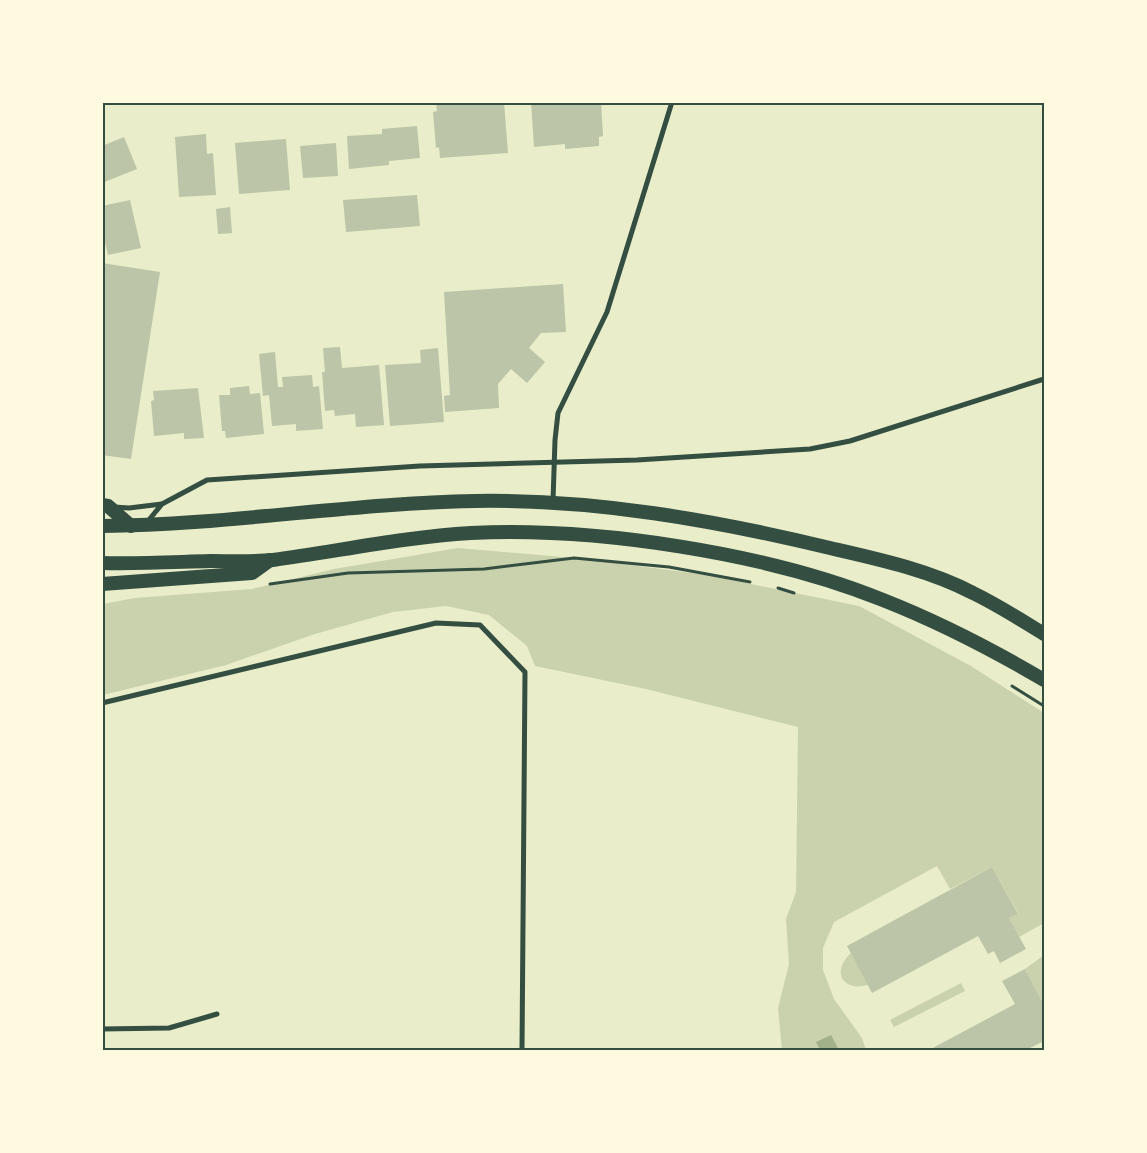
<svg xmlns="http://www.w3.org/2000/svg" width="1147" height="1153" font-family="'Roboto Condensed',sans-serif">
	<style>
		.green { fill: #cad2ad }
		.water { fill: #a3b18a }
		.building { fill: #bcc5a7 }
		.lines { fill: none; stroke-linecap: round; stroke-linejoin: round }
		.path { stroke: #344e41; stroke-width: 3 }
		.minor { stroke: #344e41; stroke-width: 5 }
		.trunk { stroke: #344e41; stroke-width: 14 }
		.neatline { fill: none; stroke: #344e41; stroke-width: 2 }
	</style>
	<rect width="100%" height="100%" fill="#e9edc9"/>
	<g class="green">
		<path d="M458,548L585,559L707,575L859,606L971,666L1044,713V923L1019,937L1009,918L1018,913L992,867L950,889L937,866L834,922L823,948V970L834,999L862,1038L866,1050H782L778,1008L789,964L786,919L796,892L798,727L646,689L535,666L527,646L489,615L446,606L393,612L315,634L226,665L103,695V604L135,598L252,589L334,569Z"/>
		<path d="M851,953L868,985C842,992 831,971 851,953Z"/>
		<path d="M1044,955V1005L1025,969Z"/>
		<path d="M961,983L965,991L894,1027L890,1020Z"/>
	</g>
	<path class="water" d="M831,1035L839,1050H820L816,1042Z"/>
	<g class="building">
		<path d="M436,102H504L508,153L440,158L439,147L436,148L433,112L437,111Z"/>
		<path d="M531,102H601L603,136L599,137V146L565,149V144L534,147Z"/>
		<path d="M417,126L420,158L389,161V165L349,169L347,136L382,134V129Z"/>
		<path d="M206,134L207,154L213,153L216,195L179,197L175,137Z"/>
		<path d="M124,137L137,169L102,183V146Z"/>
		<path d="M286,139L290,190L239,194L235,143Z"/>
		<path d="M336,143L338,176L303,178L300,146Z"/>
		<path d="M417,195L420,226L346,232L343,200Z"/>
		<path d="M130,200L141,248L108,255L102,230V206Z"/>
		<path d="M230,207L232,233L218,234L216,209Z"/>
		<path d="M102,263L160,272L131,459L102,455Z"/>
		<path d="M563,284L566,332L541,333L529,348L545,362L527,383L511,369L498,384L499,408L445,412L444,396L450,395L444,292Z"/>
		<path d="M340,347L342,368L379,365L384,425L356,427L355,414L335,416L334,410L325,411L322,372H325L323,348Z"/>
		<path d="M438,348L444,422L390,426L385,365L421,363L420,350Z"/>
		<path d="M275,352L278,387H283L282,377L312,375L313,387L319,386L323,429L296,431V424L272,426L269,395L263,396L259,354Z"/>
		<path d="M249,386L250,394L260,393L264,434L226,438L225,431H222L219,395H230V388Z"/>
		<path d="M198,388L204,438L184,439V433L154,436L151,401L154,400L153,391Z"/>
		<path d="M992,867L1018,914L1009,918L1026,949L1000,963L994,951L988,954L978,936L872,993L847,946Z"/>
		<path d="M1025,969L1044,1005V1041L1026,1050H929L1015,1004L1002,981Z"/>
	</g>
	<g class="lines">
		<g class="path">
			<path d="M270,584L348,573L484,569L574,558L669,567L750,582"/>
			<path d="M778,588L794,593"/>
			<path d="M1012,686L1044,706"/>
		</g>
		<g class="minor">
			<path d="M553,501L555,440L558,413L607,312L672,102"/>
			<path d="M114,507L129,508L162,504"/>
			<path d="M148,521L162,504L207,480L420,466L637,460L810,449L850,441L1044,379"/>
			<path d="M102,703L436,623L480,625L525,672L522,1050"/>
			<path d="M102,1029L169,1028L217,1014"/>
		</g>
		<g class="trunk">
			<path d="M102,505L108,506L131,526"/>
			<path d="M102,526C227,525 351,503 475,501C595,499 714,520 830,548C878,559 929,570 973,593C998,605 1021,620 1044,634"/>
			<path d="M102,563C138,564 174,562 210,561C231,561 252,562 273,560C339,551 405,537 471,533C597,527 767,553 883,600C939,622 993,650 1044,680"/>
			<path d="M102,584L252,573L270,560"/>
		</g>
	</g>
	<rect width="1147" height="1153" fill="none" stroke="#fefae0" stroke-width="208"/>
	<rect x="104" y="104" width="939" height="945" class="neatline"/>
</svg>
